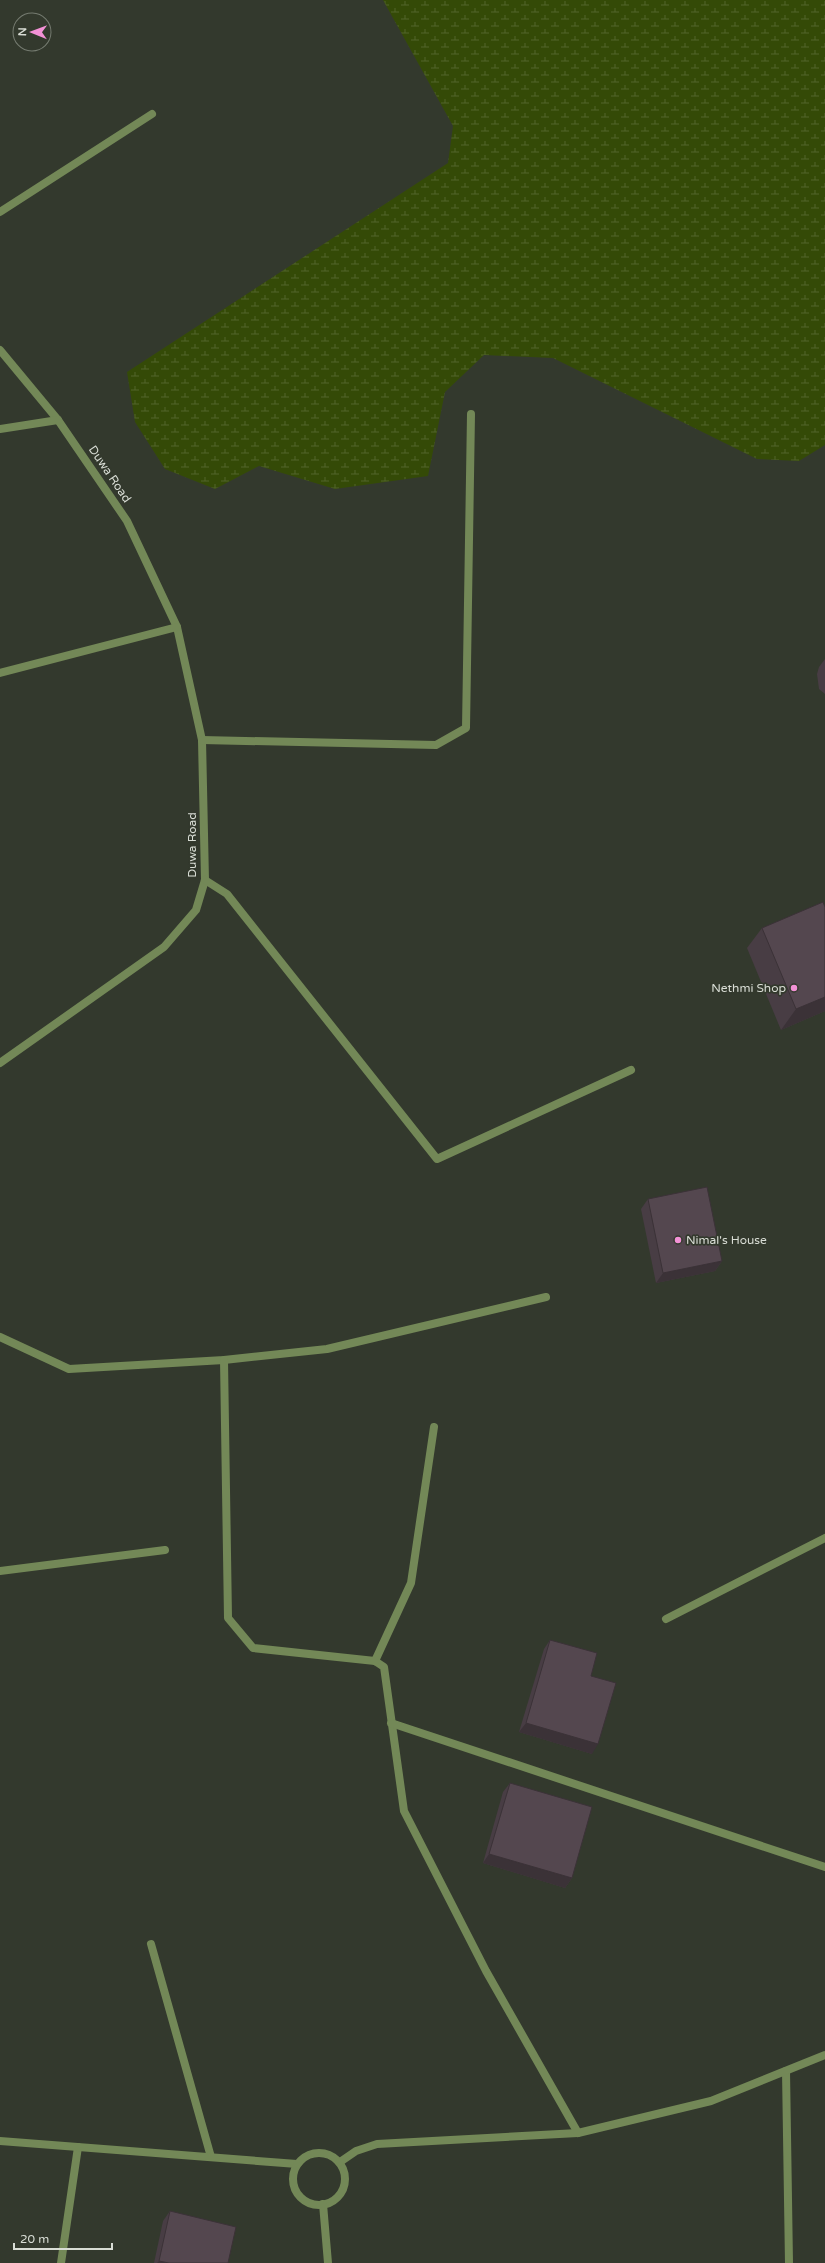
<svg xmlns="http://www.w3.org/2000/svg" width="825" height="2263" font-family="'Varela Round',sans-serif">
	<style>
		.wetland { fill: url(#wetland-marsh) }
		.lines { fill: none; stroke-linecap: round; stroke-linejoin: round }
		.service { stroke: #738857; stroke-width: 8 }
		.minor { stroke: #738857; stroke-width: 8 }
		.wall { fill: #483d44 }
		.shaded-wall { fill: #3b3237 }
		.building { fill: #54474f; stroke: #3b3237 }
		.poi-dot { fill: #f391d6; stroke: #33392d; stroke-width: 1.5 }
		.labels { text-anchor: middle; stroke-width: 3.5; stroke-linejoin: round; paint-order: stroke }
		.street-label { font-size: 12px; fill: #d9ddd5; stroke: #33392d }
		.poi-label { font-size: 12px; fill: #d9ddd5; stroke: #33392d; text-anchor: end }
	</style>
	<defs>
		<pattern id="wetland-marsh" width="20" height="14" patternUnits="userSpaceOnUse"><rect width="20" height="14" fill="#344a07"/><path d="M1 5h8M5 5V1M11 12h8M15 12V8" fill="none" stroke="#51642a"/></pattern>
	</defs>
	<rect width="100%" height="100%" fill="#33392d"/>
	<path class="wetland" d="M383,0H825V445L799,461L757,459L553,358L484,355L445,392L428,476L335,489L259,466L215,489L165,469L135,422L127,372L448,163L453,126Z"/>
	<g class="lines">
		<g class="service">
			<path d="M151,1944L211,2157"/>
			<path d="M61,2263L78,2147"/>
		</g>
		<g class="minor">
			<path d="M0,212L152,114"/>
			<path d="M0,350L58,420L127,521L177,627L202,740L205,880L196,910L164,947L0,1063"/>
			<path d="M0,429L58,420"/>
			<path d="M0,673L177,627"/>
			<path d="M202,740L436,745L466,728L471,414"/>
			<path d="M205,880L227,894L437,1159L631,1070"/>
			<path d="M0,1337L69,1369L224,1360L327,1349L546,1297"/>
			<path d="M224,1360L228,1618L253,1648L375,1661L384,1667L404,1811L486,1971L578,2133"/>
			<path d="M0,1571L165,1550"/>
			<path d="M666,1619L825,1538"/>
			<path d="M375,1661L411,1583L434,1427"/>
			<path d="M391,1723L825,1867"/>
			<path d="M786,2071L789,2263"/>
			<path d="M0,2141L297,2164"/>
			<circle cx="319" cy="2179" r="26"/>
			<path d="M340,2162L356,2151L377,2144L578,2133L711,2101L825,2055"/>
			<path d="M323,2204L328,2263"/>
		</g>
	</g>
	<g class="wall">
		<path d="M825,659V694L819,689L817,674L819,667Z"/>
		<path d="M825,907V1011L781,1030L747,948L762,928Z"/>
		<path d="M648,1199L722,1261L715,1271L656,1283L641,1209Z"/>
		<path d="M550,1640L591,1676L592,1754L519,1732L544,1649Z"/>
		<path d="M510,1783L572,1878L565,1888L483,1863L503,1792Z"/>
		<path d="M170,2211L228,2263H154L163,2221Z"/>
	</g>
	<g class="shaded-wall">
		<path d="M825,997V1011L781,1030L796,1009Z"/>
		<path d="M722,1261L715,1271L656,1283L663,1273Z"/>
		<path d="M526,1723L598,1744L592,1754L519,1732Z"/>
		<path d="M489,1854L572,1878L565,1888L483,1863Z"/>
		<path d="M159,2261L169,2263H157Z"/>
	</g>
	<g class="building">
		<path d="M823,902L825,907V997L796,1009L762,928Z"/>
		<path d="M707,1187L722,1261L663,1273L648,1199Z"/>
		<path d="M550,1640L597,1653L591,1676L616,1683L598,1744L526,1723Z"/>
		<path d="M510,1783L592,1807L572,1878L489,1854Z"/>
		<path d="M170,2211L236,2227L228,2263H169L159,2261Z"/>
	</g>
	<g class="poi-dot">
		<circle cx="794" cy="988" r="4"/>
		<circle cx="678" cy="1240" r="4"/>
	</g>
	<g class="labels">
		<g class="street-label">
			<text transform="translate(110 474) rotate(56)" y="4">Duwa Road</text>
			<text transform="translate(192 845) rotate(-90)" y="4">Duwa Road</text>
		</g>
		<g class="poi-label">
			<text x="786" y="992">Nethmi Shop</text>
			<text x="686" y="1244" text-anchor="start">Nimal's House</text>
		</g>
	</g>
	<g transform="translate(32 32) rotate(271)"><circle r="19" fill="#33392d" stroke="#757b70"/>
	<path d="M0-3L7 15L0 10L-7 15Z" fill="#f391d6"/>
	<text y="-6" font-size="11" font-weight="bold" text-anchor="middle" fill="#d9ddd5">N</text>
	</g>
	<path d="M14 2243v6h98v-6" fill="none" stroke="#d9ddd5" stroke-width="2"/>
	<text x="20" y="2243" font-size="12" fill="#d9ddd5" stroke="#33392d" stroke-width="3" paint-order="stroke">20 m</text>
</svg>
